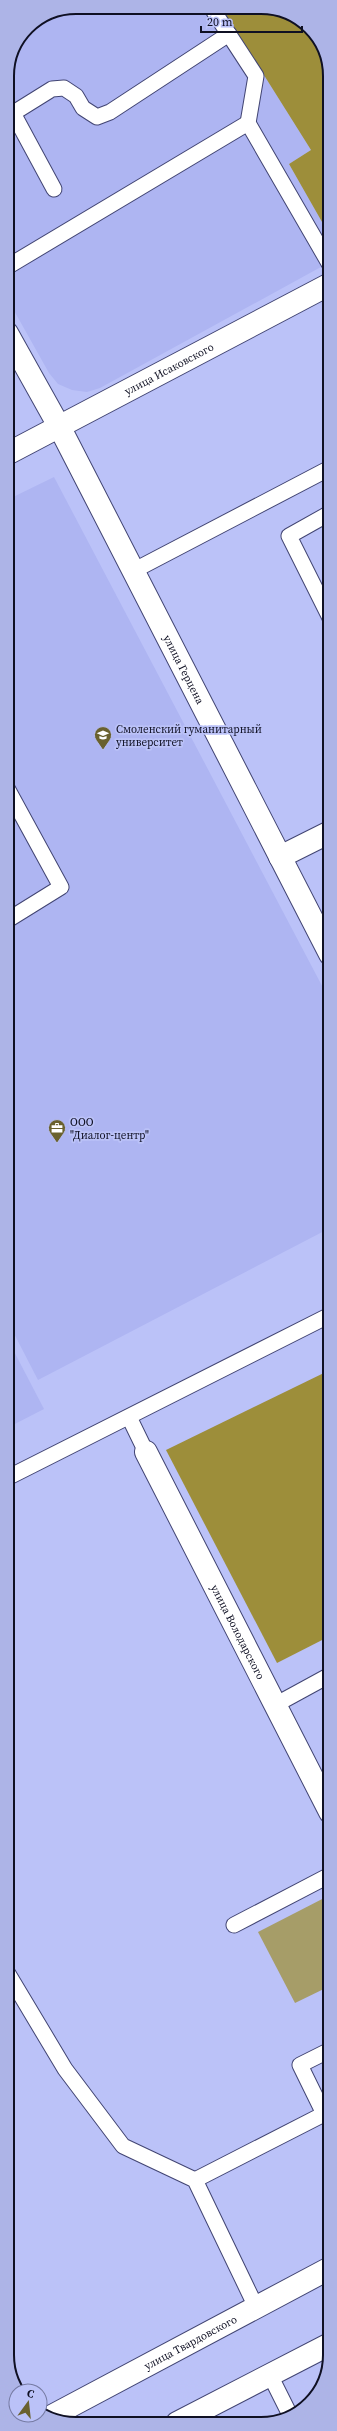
<svg xmlns="http://www.w3.org/2000/svg" width="337" height="2431" font-family="'Source Serif 4',serif">
	<style>
		.built { fill: #aeb5f2 }
		.green { fill: #a69d68 }
		.forest { fill: #9d8e3a }
		.lines { fill: none; stroke-linecap: round; stroke-linejoin: round }
		.service-casing { stroke: #424573; stroke-width: 17 }
		.minor-casing { stroke: #424573; stroke-width: 24 }
		.tertiary-casing { stroke: #424573; stroke-width: 24 }
		.service { stroke: #fff; stroke-width: 15 }
		.minor { stroke: #fff; stroke-width: 22 }
		.tertiary { stroke: #fff; stroke-width: 22 }
		.labels { text-anchor: middle; stroke-width: 3.5; stroke-linejoin: round; paint-order: stroke }
		.street-label { font-size: 11px; fill: #0f1023; stroke: #bbc2f8 }
		.poi-label { font-size: 11px; fill: #0f1023; stroke: #bbc2f8; text-anchor: start }
		.rim { fill: none; stroke: #0f1023; stroke-width: 2 }
	</style>
	<rect width="100%" height="100%" fill="#bbc2f8"/>
	<g class="built">
		<path d="M223,10L311,150L289,164L330,236V262L100,388L87,392L72,390L58,384L49,373L7,298V76L12,49L27,27L50,12Z"/>
		<path d="M54,477L330,1001V1228L38,1380L7,1320V500Z"/>
		<path d="M7,1338L44,1409L7,1428Z"/>
	</g>
	<path class="green" d="M330,1895V1986L295,2003L258,1932Z"/>
	<g class="forest">
		<path d="M279,9L313,31L330,71V236L289,164L311,150L223,10Z"/>
		<path d="M330,1370V1636L277,1663L166,1450Z"/>
	</g>
	<g class="lines">
		<g class="service-casing">
			<g id="service">
				<path d="M213,10L256,76L248,123"/>
				<path d="M13,113L54,189"/>
				<path d="M7,117L52,89L64,88L76,96L83,108L97,117L110,112L229,34"/>
				<path d="M7,267L248,123L330,265"/>
				<path d="M330,513L289,536L330,618"/>
				<path d="M133,571L330,468"/>
				<path d="M7,788L61,887L11,918"/>
				<path d="M129,1417L146,1452"/>
				<path d="M7,1478L330,1315"/>
				<path d="M275,1705L330,1675"/>
				<path d="M234,1925L330,1875"/>
				<path d="M7,1972L65,2069L123,2146L195,2180L256,2307"/>
				<path d="M195,2180L324,2114L300,2065L330,2050"/>
				<path d="M270,2375L289,2413"/>
			</g>
		</g>
		<g class="minor-casing">
			<g id="minor">
				<path d="M280,857L330,832"/>
				<path id="s1" d="M146,1452L330,1812"/>
			</g>
		</g>
		<g class="tertiary-casing">
			<g id="tertiary">
				<path id="s2" d="M7,333L60,428L330,954"/>
				<path id="s3" d="M7,454L330,284"/>
				<path id="s4" d="M50,2417L330,2268"/>
				<path d="M177,2423L330,2344"/>
			</g>
		</g>
		<use href="#service" class="service"/>
		<use href="#minor" class="minor"/>
		<use href="#tertiary" class="tertiary"/>
	</g>
	<defs>
		<g id="university-pin" transform="scale(0.9)"><path d="M0 17L-7.5 6A9.5 9.5 0 1 1 7.5 6Z" fill="#6a612e" stroke="#bbc2f8"/><path d="M0-5L7-2L0 1L-7-2ZM-4 1L0 2.5L4 1V4Q0 6-4 4Z" fill="#fff"/></g>
		<g id="office-pin" transform="scale(0.9)"><path d="M0 17L-7.5 6A9.5 9.5 0 1 1 7.5 6Z" fill="#6a612e" stroke="#bbc2f8"/><path d="M-6-3h4V-5.5h4V-3h4V5H-6ZM-1-4.5V-3h2v-1.5ZM-6 0V1H6V0Z" fill="#fff"/></g>
	</defs>
	<g fill-rule="evenodd">
		<use href="#university-pin" x="103" y="735"/>
		<use href="#office-pin" x="57" y="1128"/>
	</g>
	<g class="labels">
		<g class="street-label">
			<text dy="4" stroke="none"><textPath href="#s3" startOffset="183">улица Исаковского</textPath></text>
			<text dy="4" stroke="none"><textPath href="#s2" startOffset="380">улица Герцена</textPath></text>
			<text dy="4" stroke="none"><textPath href="#s1" startOffset="202">улица Володарского</textPath></text>
			<text dy="4" stroke="none"><textPath href="#s4" startOffset="159">улица Твардовского</textPath></text>
		</g>
		<g class="poi-label">
			<text x="116" y="733">Смоленский гуманитарный<tspan x="116" dy="13">университет</tspan></text>
			<text x="70" y="1126">ООО<tspan x="70" dy="13">"Диалог-центр"</tspan></text>
		</g>
	</g>
	<path d="M0 0H337V2431H0ZM76 14H261A62 62 0 0 1 323 76V2355A62 62 0 0 1 261 2417H76A62 62 0 0 1 14 2355V76A62 62 0 0 1 76 14Z" fill="#adb4e7" fill-rule="evenodd"/>
	<path class="rim" d="M76 14H261A62 62 0 0 1 323 76V2355A62 62 0 0 1 261 2417H76A62 62 0 0 1 14 2355V76A62 62 0 0 1 76 14Z"/>
	<g transform="translate(28 2403) rotate(15)"><circle r="19" fill="#bbc2f8" stroke="#767ba3"/>
	<path d="M0-3L7 15L0 10L-7 15Z" fill="#6a612e"/>
	<text y="-6" font-size="11" font-weight="bold" text-anchor="middle" fill="#0f1023">С</text>
	</g>
	<path d="M201 26v6h101v-6" fill="none" stroke="#0f1023" stroke-width="2"/>
	<text x="207" y="26" font-size="12" fill="#0f1023" stroke="#bbc2f8" stroke-width="3" paint-order="stroke">20 m</text>
</svg>
